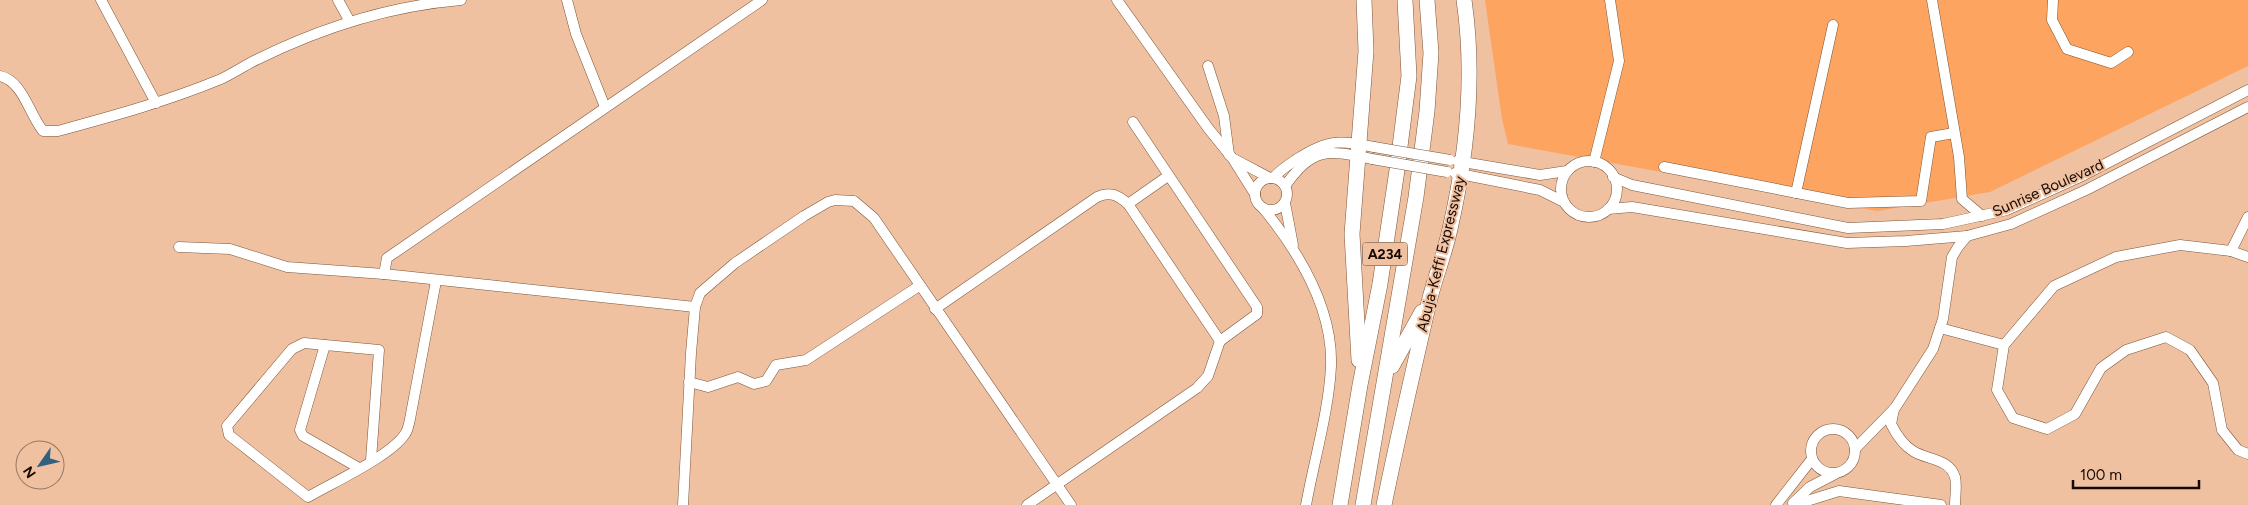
<svg xmlns="http://www.w3.org/2000/svg" width="2248" height="505" font-family="Figtree,sans-serif">
	<style>
		.green { fill: #fda460 }
		.lines { fill: none; stroke-linecap: round; stroke-linejoin: round }
		.minor-casing { stroke: #7d5538; stroke-width: 11 }
		.highway-casing { stroke: #7d5538; stroke-width: 16 }
		.minor { stroke: #fff; stroke-width: 10 }
		.highway { stroke: #fff; stroke-width: 15 }
		.minor-bridge-casing { stroke: #7d5538; stroke-width: 11; stroke-linecap: butt }
		.minor-bridge { stroke: #fff; stroke-width: 10 }
		.labels { text-anchor: middle; stroke-width: 4; stroke-linejoin: round; paint-order: stroke }
		.shield { fill: #efc1a1; stroke: #584031; stroke-width: 1 }
		.shield-label { font-size: 14px; font-weight: bold; fill: #170801 }
		.street-label { font-size: 15px; fill: #170801; stroke: #efc1a1 }
	</style>
	<rect width="100%" height="100%" fill="#efc1a1"/>
	<path class="green" d="M1485,0H2248V66L1990,192L1877,211L1508,144L1502,119Z"/>
	<g class="lines">
		<g class="minor-casing">
			<g id="minor">
				<path d="M101,0L156,103"/>
				<path d="M338,0L349,20"/>
				<path d="M567,0L576,34L605,107"/>
				<path d="M1117,0L1208,128L1233,159L1255,194"/>
				<path d="M1932,0L1959,157L1962,199L1982,216"/>
				<path d="M2053,0L2052,20L2067,49L2111,63L2128,52"/>
				<path d="M1208,66L1224,116L1229,155"/>
				<path d="M0,76C23,81 29,114 43,131H58C113,116 168,101 221,79C234,73 245,65 258,59C323,27 389,6 461,0"/>
				<path d="M1234,159L1270,178"/>
				<path d="M1457,161L1540,175L1567,171"/>
				<circle cx="1589" cy="189" r="28"/>
				<path d="M1594,162L1619,61L1610,0"/>
				<path d="M1664,167L1848,203L1921,201L1931,137L1954,133"/>
				<path d="M1455,173L1540,190L1564,202"/>
				<path d="M1613,177L1632,185L1848,228L1943,224L2007,210L2080,177L2248,90"/>
				<path d="M1273,178C1280,170 1288,165 1297,159C1328,139 1339,140 1374,147"/>
				<circle cx="1271" cy="194" r="16"/>
				<path d="M1285,186C1314,146 1327,150 1372,159"/>
				<path d="M1796,193L1833,25"/>
				<path d="M1285,203L1293,245"/>
				<path d="M1128,204L1168,176"/>
				<path d="M1263,208C1298,251 1333,308 1331,366C1329,410 1314,461 1306,505"/>
				<path d="M1608,209L1632,207L1847,243L1906,241L1967,236L2011,224L2086,190L2248,107"/>
				<path d="M179,247L230,249L287,267L384,274L695,307"/>
				<path d="M2231,251L2248,217"/>
				<path d="M2248,257L2231,251L2180,245L2116,257L2054,286L2004,345L1997,390L2013,418L2047,429L2075,414L2101,368L2126,350L2166,337L2190,350L2213,383L2222,430L2238,450L2248,454"/>
				<path d="M384,274L387,258L762,0"/>
				<path d="M935,309L1097,197C1110,191 1118,195 1128,204L1220,341"/>
				<path d="M1940,328L2004,345"/>
				<path d="M325,345L300,430L303,436L359,468"/>
				<path d="M689,382L708,387L738,377L754,384L766,381L776,365L806,360L919,286"/>
				<path d="M1894,409L1891,424C1896,434 1903,445 1913,451C1927,460 1949,458 1955,477C1957,486 1955,496 1955,505"/>
				<circle cx="1833" cy="451" r="22"/>
				<path d="M1855,449L1895,408L1933,349L1943,319L1952,257L1958,247L1967,236"/>
				<path d="M371,460L379,350L304,343L292,349L227,426L229,435L308,497C332,483 391,456 405,434C408,430 409,424 410,419L436,281"/>
				<path d="M1793,503L1810,487L1835,474"/>
				<path d="M683,505L691,353L695,307L700,293L735,263L804,216L828,202L835,200L854,201L874,218L1071,505"/>
				<path d="M1027,505L1197,388L1208,376L1220,341L1257,314V307L1133,122"/>
				<path d="M1776,505L1812,459"/>
				<path d="M1794,505L1839,491L1941,505"/>
			</g>
		</g>
		<g class="highway-casing">
			<g id="highway">
				<path d="M1359,360L1352,234L1366,51L1364,0"/>
				<path d="M1392,366L1422,312"/>
				<path d="M1340,505L1360,385L1380,284L1397,170L1409,76L1405,0"/>
				<path d="M1363,505L1416,197L1427,111L1431,53L1427,0"/>
				<path d="M1384,505C1398,436 1414,367 1430,298C1436,275 1445,252 1450,229C1467,155 1475,75 1464,0"/>
			</g>
		</g>
		<use href="#minor" class="minor"/>
		<use href="#highway" class="highway"/>
		<g class="minor-bridge-casing">
			<g id="minor-bridge">
				<path d="M1374,147L1450,160"/>
				<path d="M1372,159L1447,172"/>
			</g>
		</g>
		<use href="#minor-bridge" class="minor-bridge"/>
	</g>
	<g class="labels">
		<rect class="shield" x="1362.5" y="242.5" width="45" height="23" rx="4"/>
		<g class="shield-label">
			<text x="1385" y="259">A234</text>
		</g>
		<g class="street-label">
			<text transform="translate(2048 188) rotate(-24)" y="5">Sunrise Boulevard</text>
			<text transform="translate(1441 254) rotate(-76)" y="5">Abuja-Keffi Expressway</text>
		</g>
	</g>
	<g transform="translate(40 465) rotate(236)"><circle r="24" fill="#efc1a1" stroke="#997761"/>
	<path d="M0-4L9 19L0 12L-9 19Z" fill="#306280"/>
	<text y="-8" font-size="14" font-weight="bold" text-anchor="middle" fill="#170801">N</text>
	</g>
	<path d="M2073 480v8h126v-8" fill="none" stroke="#170801" stroke-width="2.5"/>
	<text x="2080" y="480" font-size="15" fill="#170801" stroke="#efc1a1" stroke-width="4" paint-order="stroke">100 m</text>
</svg>
